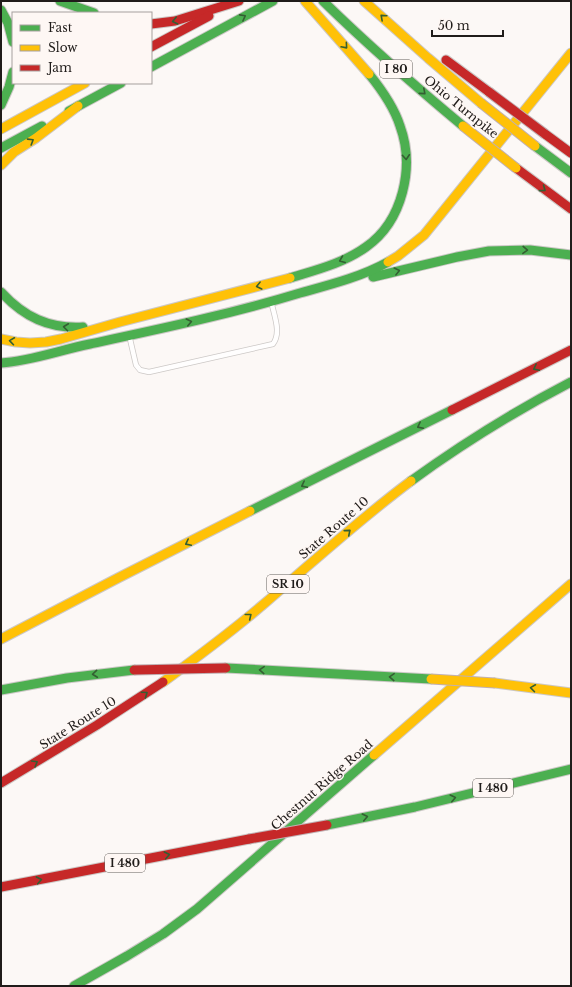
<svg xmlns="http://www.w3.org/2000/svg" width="572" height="987" font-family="'Libre Baskerville',serif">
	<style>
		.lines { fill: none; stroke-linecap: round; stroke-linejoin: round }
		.lane-casing { stroke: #ccc8c6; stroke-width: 6 }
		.fast-casing { stroke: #ccc8c6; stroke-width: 11 }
		.slow-casing { stroke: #ccc8c6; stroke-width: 11 }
		.jam-casing { stroke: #ccc8c6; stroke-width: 11 }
		.lane { stroke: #fffefe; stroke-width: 4.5 }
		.fast { stroke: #4caf50; stroke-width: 9 }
		.slow { stroke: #ffc107; stroke-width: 9 }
		.jam { stroke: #c62828; stroke-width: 9 }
		.slow-bridge-casing { stroke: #c0b0b3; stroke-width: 11; stroke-linecap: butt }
		.jam-bridge-casing { stroke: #c0b0b3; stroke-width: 11; stroke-linecap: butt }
		.slow-bridge { stroke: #ffc107; stroke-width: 9 }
		.jam-bridge { stroke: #c62828; stroke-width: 9 }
		.oneway { stroke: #345e32 }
		.labels { text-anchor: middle; stroke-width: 3; stroke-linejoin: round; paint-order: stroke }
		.shield { fill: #fef7f4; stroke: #635e5b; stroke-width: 1 }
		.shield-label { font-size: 11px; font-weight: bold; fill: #201c1a }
		.street-label { font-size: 12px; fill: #201c1a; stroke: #fef7f4 }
	</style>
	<rect width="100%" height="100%" fill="#fcf8f6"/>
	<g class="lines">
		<g class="lane-casing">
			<path id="lane" d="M130,339L136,365L140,370L149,372L273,344C281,333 275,318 272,305"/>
		</g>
		<g class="fast-casing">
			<g id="fast">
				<path d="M60,1L94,13"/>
				<path d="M323,1C368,45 415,86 463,126"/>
				<path d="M1,10L8,23L13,42"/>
				<path d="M151,67L273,1"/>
				<path d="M1,105L9,87L13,72"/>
				<path d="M69,111L121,83"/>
				<path d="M535,146L571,173"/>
				<path d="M1,148L42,126"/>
				<path d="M373,277L457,257L489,251L530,250L571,255"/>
				<path d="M290,278C316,270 344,263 366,247C403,221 415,167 400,126C394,107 382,90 369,74"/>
				<path d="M1,292C24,317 49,329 83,327"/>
				<path d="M1,363C31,361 60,350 90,344C160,329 231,314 300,293C329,285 361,277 388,262"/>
				<path d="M411,481C462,444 515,411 571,382"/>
				<path d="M250,511L452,410"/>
				<path d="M226,668L431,679"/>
				<path d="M1,690L67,678L134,670"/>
				<path d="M327,825L415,807L571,769"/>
				<path d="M74,986L127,956L163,934L197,909L374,755"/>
			</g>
		</g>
		<g class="slow-casing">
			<g id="slow">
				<path d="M305,1L369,74"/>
				<path d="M364,1L428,58L481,103"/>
				<path d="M1,129L85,83"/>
				<path d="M1,165L14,152L36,138L78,106"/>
				<path d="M388,262L398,256L424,235L571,53"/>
				<path d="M1,339L16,342L30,343L46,342L61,339L120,322L290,278"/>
				<path d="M1,639L118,578L250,511"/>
				<path d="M163,682C203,653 243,623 280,590C323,553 365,515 411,481"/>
				<path d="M495,683L571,693"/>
				<path d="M374,755L571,584"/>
			</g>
		</g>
		<g class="jam-casing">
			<g id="jam">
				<path d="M151,24L175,21L239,1"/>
				<path d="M151,47L209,16"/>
				<path d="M446,60L489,92"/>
				<path d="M545,134L571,153"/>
				<path d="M516,168L571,209"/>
				<path d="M452,410L571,350"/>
				<path d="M1,783L97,725L163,682"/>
				<path d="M1,887L249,839"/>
			</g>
		</g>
		<use href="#lane" class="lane"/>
		<use href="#fast" class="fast"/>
		<use href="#slow" class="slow"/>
		<use href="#jam" class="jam"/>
		<g class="slow-bridge-casing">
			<g id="slow-bridge">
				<path d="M481,103L535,146"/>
				<path d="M463,126L516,168"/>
				<path d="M431,679L495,683"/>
			</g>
		</g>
		<g class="jam-bridge-casing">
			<g id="jam-bridge">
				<path d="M489,92L545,134"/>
				<path d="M134,670L226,668"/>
				<path d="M249,839L327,825"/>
			</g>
		</g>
		<use href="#slow-bridge" class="slow-bridge"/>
		<use href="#jam-bridge" class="jam-bridge"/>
	</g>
	<defs><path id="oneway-chevron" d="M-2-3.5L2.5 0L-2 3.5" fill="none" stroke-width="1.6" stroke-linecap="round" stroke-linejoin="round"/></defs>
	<g class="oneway">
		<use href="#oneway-chevron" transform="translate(243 17) rotate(-28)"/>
		<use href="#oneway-chevron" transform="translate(383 17) rotate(-138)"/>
		<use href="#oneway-chevron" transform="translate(175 21) rotate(167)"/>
		<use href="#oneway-chevron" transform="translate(345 46) rotate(49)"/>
		<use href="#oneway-chevron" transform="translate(423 92) rotate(41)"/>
		<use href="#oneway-chevron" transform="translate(31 141) rotate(-32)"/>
		<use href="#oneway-chevron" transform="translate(406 157) rotate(86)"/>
		<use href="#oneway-chevron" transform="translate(543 189) rotate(37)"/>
		<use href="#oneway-chevron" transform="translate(525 250) rotate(2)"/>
		<use href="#oneway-chevron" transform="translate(342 260) rotate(158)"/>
		<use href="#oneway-chevron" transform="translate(397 271) rotate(-14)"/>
		<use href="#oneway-chevron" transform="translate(259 286) rotate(166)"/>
		<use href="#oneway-chevron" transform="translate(189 322) rotate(-13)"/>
		<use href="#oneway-chevron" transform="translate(66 327) rotate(-173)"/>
		<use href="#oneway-chevron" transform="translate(12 341) rotate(-172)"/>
		<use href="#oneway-chevron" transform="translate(536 368) rotate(153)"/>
		<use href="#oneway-chevron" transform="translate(420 426) rotate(153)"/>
		<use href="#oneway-chevron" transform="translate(304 485) rotate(153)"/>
		<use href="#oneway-chevron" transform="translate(348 532) rotate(-40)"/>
		<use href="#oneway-chevron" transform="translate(188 543) rotate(153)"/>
		<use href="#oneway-chevron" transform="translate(249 616) rotate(-39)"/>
		<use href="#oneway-chevron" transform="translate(262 670) rotate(-177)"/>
		<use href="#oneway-chevron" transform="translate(95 674) rotate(174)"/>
		<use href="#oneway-chevron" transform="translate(392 677) rotate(-177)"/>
		<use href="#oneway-chevron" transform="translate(533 688) rotate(-172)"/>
		<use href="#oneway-chevron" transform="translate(145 694) rotate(-35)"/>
		<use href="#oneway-chevron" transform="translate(35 763) rotate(-30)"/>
		<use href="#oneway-chevron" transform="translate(453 798) rotate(-13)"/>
		<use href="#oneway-chevron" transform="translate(365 817) rotate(-12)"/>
		<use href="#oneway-chevron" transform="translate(167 855) rotate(-11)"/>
		<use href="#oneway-chevron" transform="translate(39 880) rotate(-11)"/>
	</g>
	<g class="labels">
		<g class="shield">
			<rect x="380" y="60" width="32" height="18" rx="3"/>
			<rect x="267" y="575" width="42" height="18" rx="3"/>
			<rect x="473" y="779" width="40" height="18" rx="3"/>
			<rect x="105" y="854" width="40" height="18" rx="3"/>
		</g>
		<g class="shield-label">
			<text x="396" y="73">I 80</text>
			<text x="288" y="588">SR 10</text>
			<text x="493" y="792">I 480</text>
			<text x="125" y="867">I 480</text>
		</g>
		<g class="street-label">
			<text transform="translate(461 107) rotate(39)" y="4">Ohio Turnpike</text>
			<text transform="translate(334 528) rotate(-41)" y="4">State Route 10</text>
			<text transform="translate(78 723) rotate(-32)" y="4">State Route 10</text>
			<text transform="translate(322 785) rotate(-41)" y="4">Chestnut Ridge Road</text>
		</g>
	</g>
	<rect width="572" height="987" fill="none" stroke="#201c1a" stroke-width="4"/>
	<rect x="12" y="12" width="140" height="72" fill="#fef7f4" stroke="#a59f9d"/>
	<rect x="20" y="25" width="20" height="6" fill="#4caf50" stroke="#a59f9d"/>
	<text x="48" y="32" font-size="12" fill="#201c1a">Fast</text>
	<rect x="20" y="45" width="20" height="6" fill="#ffc107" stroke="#a59f9d"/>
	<text x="48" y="52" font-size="12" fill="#201c1a">Slow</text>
	<rect x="20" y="65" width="20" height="6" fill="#c62828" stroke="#a59f9d"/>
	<text x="48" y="72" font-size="12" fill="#201c1a">Jam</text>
	<path d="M432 30v6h71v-6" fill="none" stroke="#201c1a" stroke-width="2"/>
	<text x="438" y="30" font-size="12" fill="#201c1a" stroke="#fef7f4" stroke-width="3" paint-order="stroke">50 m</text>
</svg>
